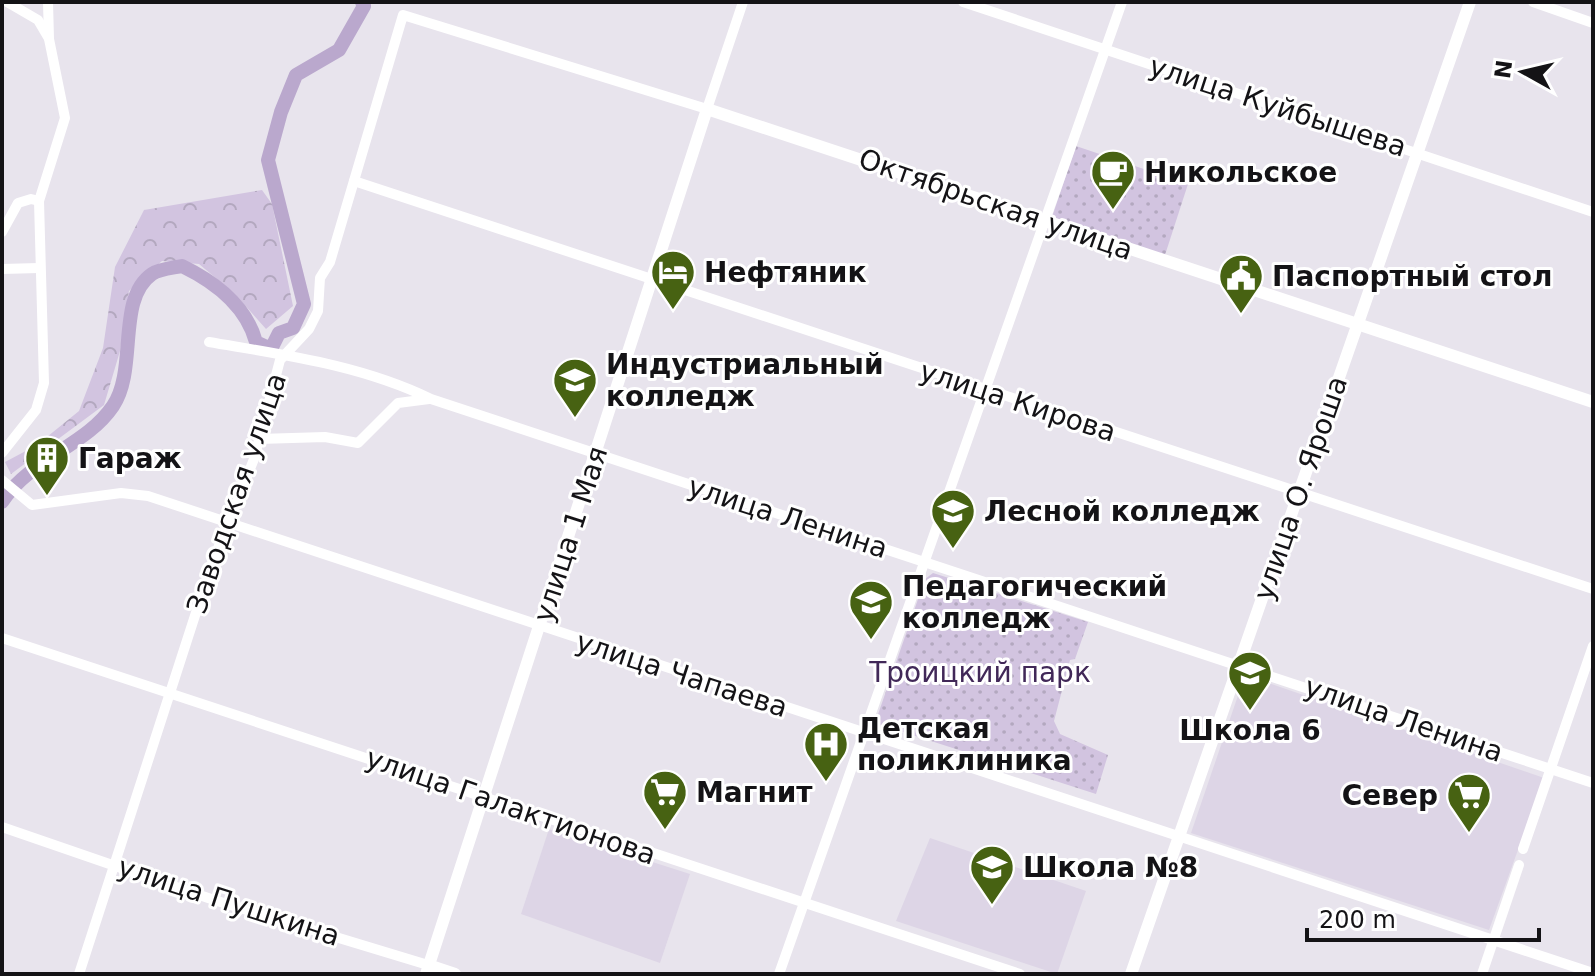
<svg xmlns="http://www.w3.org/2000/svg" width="1595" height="976" font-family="'DejaVu Sans',sans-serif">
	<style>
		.built { fill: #ddd5e6 }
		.grass { fill: url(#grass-dots) }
		.forest { fill: url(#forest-crowns) }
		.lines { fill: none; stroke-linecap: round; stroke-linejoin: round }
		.river { stroke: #baa8cd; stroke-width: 14 }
		.minor { stroke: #fff; stroke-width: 10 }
		.major { stroke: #fff; stroke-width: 12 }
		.labels { text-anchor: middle; stroke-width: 6; stroke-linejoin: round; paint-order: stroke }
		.street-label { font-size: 28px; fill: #141316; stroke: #fff }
		.poi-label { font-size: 28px; font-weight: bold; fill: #141316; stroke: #fff; text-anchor: start }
		.park-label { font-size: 28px; fill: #412858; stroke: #fff }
	</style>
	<defs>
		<pattern id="grass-dots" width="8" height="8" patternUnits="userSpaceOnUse" patternTransform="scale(2)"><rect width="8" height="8" fill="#d2c4e0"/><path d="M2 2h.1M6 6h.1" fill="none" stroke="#b3a8bf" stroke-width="1.8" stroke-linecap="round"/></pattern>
		<pattern id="forest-crowns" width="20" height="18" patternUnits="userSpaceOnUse" patternTransform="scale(2)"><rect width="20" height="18" fill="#d2c4e0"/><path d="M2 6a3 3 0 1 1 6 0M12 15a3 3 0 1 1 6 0" fill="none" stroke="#b3a8bf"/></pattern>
	</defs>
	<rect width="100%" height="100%" fill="#e8e4ed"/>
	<g class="built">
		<path d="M1245,675L1544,778L1489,930L1191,833Z"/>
		<path d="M549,829L690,874L660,963L521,914Z"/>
		<path d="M930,838L1086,891L1057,974L896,921Z"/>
	</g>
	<g class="grass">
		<path d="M1076,146L1188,184L1165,255L1052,217Z"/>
		<path d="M933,573L1088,622L1075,659L1070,660L1054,721L1060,734L1108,755L1096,794L875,723L925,579Z"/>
	</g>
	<path class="forest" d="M262,190L272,204L293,306L266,329L236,295L199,264L162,261L129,291L120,351L104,405L11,474L5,462L37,445L79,411L103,348L115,267L144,210Z"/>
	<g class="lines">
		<path class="river" d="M2,502C31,458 86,446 113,406C138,369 116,299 152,274C159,269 173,268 182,266C215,282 246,305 256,342L271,349L279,333L293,328L304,304L268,160L281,112L296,75L339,50L364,6L362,2"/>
		<g class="minor">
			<path d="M7,2L38,20L48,37"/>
			<path d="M963,2L1593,212"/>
			<path d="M1533,2L1593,23"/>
			<path d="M354,181L1593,589"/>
			<path d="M2,232L18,203L31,199L39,201"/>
			<path d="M2,269L39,268"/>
			<path d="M209,342C284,355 361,365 431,399L1593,783"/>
			<path d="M259,439L325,437L358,443L398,403L429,399"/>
			<path d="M2,453L36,410L44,383L39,201L65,118L49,39L48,2"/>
			<path d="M2,480L32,505L121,493L148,496L1593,973"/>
			<path d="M2,638L1020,974"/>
			<path d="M2,827L214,900L428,965"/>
			<path d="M1523,849L1593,646"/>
			<path d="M79,974L212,563L254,459L280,360L309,329L318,311L320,278L330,262L403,15L707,109L743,2"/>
			<path d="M779,974L1122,2"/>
			<path d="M1482,974L1519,865"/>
		</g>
		<g class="major">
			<path d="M428,965L455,974"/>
			<path d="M426,974L707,109L1593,402"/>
			<path d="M1131,974L1470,2"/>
		</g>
	</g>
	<defs>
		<g id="cafe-pin" transform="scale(2.3)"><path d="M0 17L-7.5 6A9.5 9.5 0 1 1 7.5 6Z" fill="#476212" stroke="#fff"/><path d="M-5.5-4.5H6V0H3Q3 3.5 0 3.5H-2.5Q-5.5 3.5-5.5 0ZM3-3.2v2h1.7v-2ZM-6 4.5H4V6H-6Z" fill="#fff"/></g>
		<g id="hotel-pin" transform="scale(2.3)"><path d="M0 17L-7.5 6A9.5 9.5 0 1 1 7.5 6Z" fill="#476212" stroke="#fff"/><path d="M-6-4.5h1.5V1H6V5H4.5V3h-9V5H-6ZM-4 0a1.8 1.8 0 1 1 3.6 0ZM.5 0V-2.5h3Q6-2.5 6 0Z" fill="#fff"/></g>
		<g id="civic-pin" transform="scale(2.3)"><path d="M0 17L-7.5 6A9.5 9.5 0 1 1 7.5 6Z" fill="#476212" stroke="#fff"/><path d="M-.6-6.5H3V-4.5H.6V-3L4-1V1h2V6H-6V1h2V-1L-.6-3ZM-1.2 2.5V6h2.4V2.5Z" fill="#fff"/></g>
		<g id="university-pin" transform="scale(2.3)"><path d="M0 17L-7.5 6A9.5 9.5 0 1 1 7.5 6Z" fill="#476212" stroke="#fff"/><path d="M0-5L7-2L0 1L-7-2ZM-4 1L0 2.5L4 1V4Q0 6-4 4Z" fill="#fff"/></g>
		<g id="building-pin" transform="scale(2.3)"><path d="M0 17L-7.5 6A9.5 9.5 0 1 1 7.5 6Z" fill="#476212" stroke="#fff"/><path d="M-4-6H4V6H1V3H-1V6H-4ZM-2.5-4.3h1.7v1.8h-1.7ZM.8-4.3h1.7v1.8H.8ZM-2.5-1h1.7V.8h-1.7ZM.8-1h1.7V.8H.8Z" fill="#fff"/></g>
		<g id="school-pin" transform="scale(2.3)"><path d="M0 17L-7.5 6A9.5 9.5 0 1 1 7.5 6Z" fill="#476212" stroke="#fff"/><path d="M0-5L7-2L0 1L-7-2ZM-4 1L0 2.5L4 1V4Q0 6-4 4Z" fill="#fff"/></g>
		<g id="hospital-pin" transform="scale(2.3)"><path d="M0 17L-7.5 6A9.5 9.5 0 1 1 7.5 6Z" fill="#476212" stroke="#fff"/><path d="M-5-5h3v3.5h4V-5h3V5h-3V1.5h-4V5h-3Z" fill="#fff"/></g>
		<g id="supermarket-pin" transform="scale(2.3)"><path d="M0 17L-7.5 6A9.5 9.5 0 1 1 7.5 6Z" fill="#476212" stroke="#fff"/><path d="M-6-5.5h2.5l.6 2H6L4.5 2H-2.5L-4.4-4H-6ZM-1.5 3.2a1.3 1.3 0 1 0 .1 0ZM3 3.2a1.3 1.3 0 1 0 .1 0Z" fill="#fff"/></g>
	</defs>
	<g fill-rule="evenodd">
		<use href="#cafe-pin" x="1113" y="172"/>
		<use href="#hotel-pin" x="673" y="272"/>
		<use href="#civic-pin" x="1241" y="276"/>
		<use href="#university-pin" x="575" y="380"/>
		<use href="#building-pin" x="47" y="458"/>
		<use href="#university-pin" x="953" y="511"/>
		<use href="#university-pin" x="871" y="602"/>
		<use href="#school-pin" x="1250" y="673"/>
		<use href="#hospital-pin" x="826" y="744"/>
		<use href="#supermarket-pin" x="665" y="792"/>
		<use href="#supermarket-pin" x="1469" y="795"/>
		<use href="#school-pin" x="992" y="867"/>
	</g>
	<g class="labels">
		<g class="street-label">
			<text transform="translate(1278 106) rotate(18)" y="10">улица Куйбышева</text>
			<text transform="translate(996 204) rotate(19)" y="10">Октябрьская улица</text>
			<text transform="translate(1018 401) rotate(18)" y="10">улица Кирова</text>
			<text transform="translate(1300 488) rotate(-71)" y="10">улица О. Яроша</text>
			<text transform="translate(236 493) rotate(-71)" y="10">Заводская улица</text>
			<text transform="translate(788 517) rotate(18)" y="10">улица Ленина</text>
			<text transform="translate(570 534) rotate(-72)" y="10">улица 1 Мая</text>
			<text transform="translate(682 674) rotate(18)" y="10">улица Чапаева</text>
			<text transform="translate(1404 719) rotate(19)" y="10">улица Ленина</text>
			<text transform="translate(511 806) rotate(19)" y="10">улица Галактионова</text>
			<text transform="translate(229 901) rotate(18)" y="10">улица Пушкина</text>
		</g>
		<g class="poi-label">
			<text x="1144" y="182">Никольское</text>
			<text x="704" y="282">Нефтяник</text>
			<text x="1272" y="286">Паспортный стол</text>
			<text x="606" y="374">Индустриальный<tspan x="606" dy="32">колледж</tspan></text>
			<text x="78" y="468">Гараж</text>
			<text x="984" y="521">Лесной колледж</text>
			<text x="902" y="596">Педагогический<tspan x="902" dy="32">колледж</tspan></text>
			<text x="857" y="738">Детская<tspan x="857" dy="32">поликлиника</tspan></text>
			<text x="1250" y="740" text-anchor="middle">Школа 6</text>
			<text x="696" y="802">Магнит</text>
			<text x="1438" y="805" text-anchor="end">Север</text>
			<text x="1023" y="877">Школа №8</text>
		</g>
		<g class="park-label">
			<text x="980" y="682">Троицкий парк</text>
		</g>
	</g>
	<rect width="1595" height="976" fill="none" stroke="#141316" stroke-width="8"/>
	<g transform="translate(1523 72) rotate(278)" stroke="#ffffff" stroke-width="6" paint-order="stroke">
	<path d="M0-6L14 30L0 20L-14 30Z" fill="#141316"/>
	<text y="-12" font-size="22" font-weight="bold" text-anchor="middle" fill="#141316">N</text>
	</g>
	<path d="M1307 928v12h232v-12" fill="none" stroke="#141316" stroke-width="4"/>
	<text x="1319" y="928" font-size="24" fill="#141316" stroke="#ffffff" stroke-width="6" paint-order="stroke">200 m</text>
</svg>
